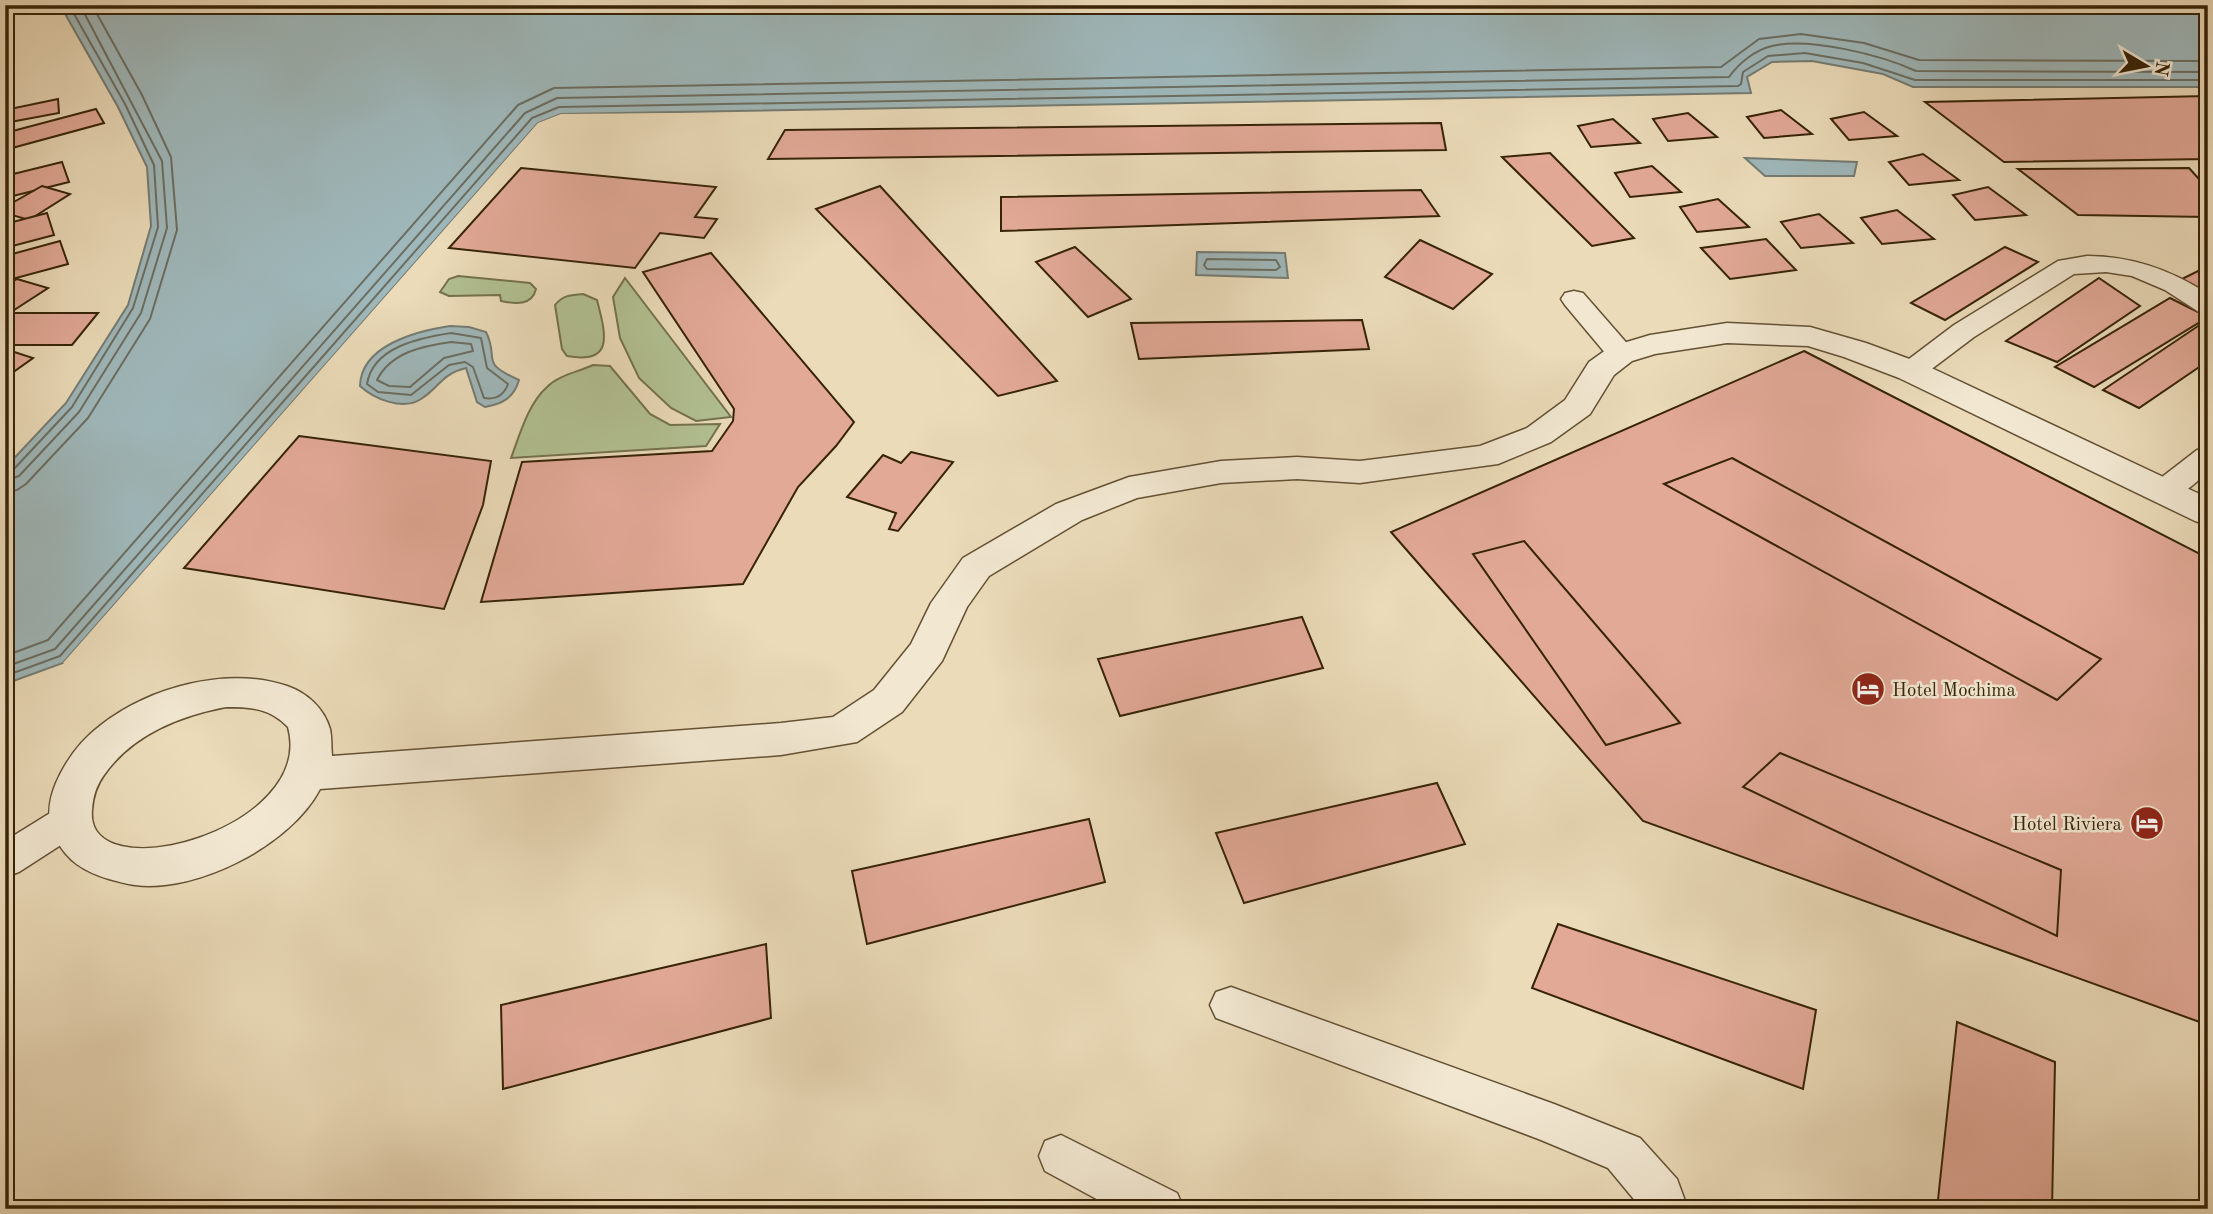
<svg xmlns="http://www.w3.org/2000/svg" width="2213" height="1214" font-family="'Old Standard TT',serif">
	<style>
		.green { fill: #b2c193; stroke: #74724e; stroke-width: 2 }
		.water { fill: #9fb8bb; stroke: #757c73; stroke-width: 2 }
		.pier { fill: #ebdbb9 }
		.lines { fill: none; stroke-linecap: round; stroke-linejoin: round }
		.shore { stroke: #6b6e62; stroke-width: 2 }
		.building { fill: #e2a997; stroke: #372308; stroke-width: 2 }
		.lane-casing { stroke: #645134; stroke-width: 3 }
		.street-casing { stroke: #645134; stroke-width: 3 }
		.lane { fill: #f2e8d2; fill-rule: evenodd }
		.street { fill: #f2e8d2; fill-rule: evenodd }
		.labels { text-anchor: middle; stroke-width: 5; stroke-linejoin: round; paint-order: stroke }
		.poi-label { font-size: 19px; fill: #372308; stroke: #f2e8d2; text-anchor: start }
	</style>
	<rect width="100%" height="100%" fill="#ebdbb9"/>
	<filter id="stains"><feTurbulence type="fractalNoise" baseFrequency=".00286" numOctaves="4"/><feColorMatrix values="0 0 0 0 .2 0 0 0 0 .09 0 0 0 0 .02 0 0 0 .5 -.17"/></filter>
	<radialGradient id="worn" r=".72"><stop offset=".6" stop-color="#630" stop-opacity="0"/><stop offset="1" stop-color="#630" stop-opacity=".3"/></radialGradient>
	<g class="green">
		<path d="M458,276L530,283L536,289C532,306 515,304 501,301L500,295L449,296L440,292L449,279Z"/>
		<path d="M625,278L731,417L696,421L671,408L639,378L620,338L613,297Z"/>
		<path d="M583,294L597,300C605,332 616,365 567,356L562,349L555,305C563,295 571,295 583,294Z"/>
		<path d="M593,365L610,366L650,414L670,425L720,424L706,446L511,458C520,434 528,404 547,387C559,375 578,372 593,365Z"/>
	</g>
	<g class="water">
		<path d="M60,5H2208V87H1913L1883,74L1812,61L1772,62L1747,77L1751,93L561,114L538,123L63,663L5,684V468L66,403L128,305L151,226L147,167L118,107Z"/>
		<path d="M1745,158L1857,162L1854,176H1765Z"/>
		<path d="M1197,252L1285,253L1288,278L1196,275Z"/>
		<path d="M450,326L469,327L486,332C500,360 478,362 519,380C514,398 502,404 485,407L477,402L466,368C441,374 439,388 421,399C403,411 374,399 360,386C361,345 417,331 450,326Z"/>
	</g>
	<path class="pier" d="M687,113V116L561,117L540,126L66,665L63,663L538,123L561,114Z"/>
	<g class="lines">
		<g class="shore">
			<path d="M1207,259L1276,260L1280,267L1276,270L1207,269L1204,265Z"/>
			<path d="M451,333L481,338L487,368L508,384C504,395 496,400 484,398L473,367L465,362L449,365L411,395L378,392L367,384C373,347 419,338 451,333Z"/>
			<path d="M451,342L471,344L473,351L444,358L410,387L389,386L377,380C391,352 423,346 451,342Z"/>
			<path d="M5,472L13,470L72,407L133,308L158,227L154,165L125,104L69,5"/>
			<path d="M5,481L19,476L79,412L141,313L167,228L162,161L80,5"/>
			<path d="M5,492L17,490L26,484L88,418L150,319L177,230L171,157L142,95L92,5"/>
			<path d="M5,656L48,640L518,105L554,88L1721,67L1759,39L1801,34L1864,43L1919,60L2208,61"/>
			<path d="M5,667L55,649L525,113L557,98L1729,77C1739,63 1755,50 1772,46C1810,37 1881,55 1916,71L2208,72"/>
			<path d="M5,676L60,656L532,118L559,107L1738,86L1741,84L1743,72L1768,56L1805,53L1863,63L1915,80H2208"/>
		</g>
	</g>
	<g class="building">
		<path d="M2208,96V159L2004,162L1925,102Z"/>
		<path d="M58,99L59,113L5,123V110Z"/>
		<path d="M96,109L104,123L12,148L5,136V133Z"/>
		<path d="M1781,110L1812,134L1764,138L1747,117Z"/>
		<path d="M1864,112L1897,136L1849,140L1831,119Z"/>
		<path d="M1688,113L1717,137L1668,141L1653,119Z"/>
		<path d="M1613,119L1640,143L1591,147L1578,126Z"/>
		<path d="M1441,123L1446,150L768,159L785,130Z"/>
		<path d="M1550,153L1634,238L1592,246L1502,157Z"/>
		<path d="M1923,154L1959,180L1909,185L1889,162Z"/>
		<path d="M62,162L69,182L5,198V176Z"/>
		<path d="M1652,166L1681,192L1630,197L1615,173Z"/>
		<path d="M521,168L716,187L695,217L717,219L704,238L660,233L635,268L449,248Z"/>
		<path d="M2189,168L2208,189V217L2078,215L2018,169Z"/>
		<path d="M42,186L70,194L29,220L5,213V207Z"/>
		<path d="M880,186L1057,381L998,396L816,209Z"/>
		<path d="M1988,187L2026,215L1975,220L1953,195Z"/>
		<path d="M1421,190L1439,216L1001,231V197Z"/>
		<path d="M1718,199L1749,227L1697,232L1680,207Z"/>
		<path d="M1897,210L1934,239L1882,244L1861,218Z"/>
		<path d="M47,213L54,235L5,248V224Z"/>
		<path d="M1819,214L1853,243L1801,248L1781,222Z"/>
		<path d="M1766,239L1796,270L1730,279L1701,248Z"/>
		<path d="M1420,240L1492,274L1453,309L1385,277Z"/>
		<path d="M60,241L68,264L5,281V256Z"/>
		<path d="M1075,247L1131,299L1088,317L1036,262Z"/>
		<path d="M2005,247L2038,262L1945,320L1911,303Z"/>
		<path d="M711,253L854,422L836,446L798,487L743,584L481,602L522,462L712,451L733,421L734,409L643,272Z"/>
		<path d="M2208,266V302L2178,281Z"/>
		<path d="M2099,278L2140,306L2057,362L2006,341Z"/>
		<path d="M17,279L48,288L5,316V286Z"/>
		<path d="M2170,298L2208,317L2094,387L2055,367Z"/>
		<path d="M5,313H98L72,345H5Z"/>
		<path d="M1362,320L1369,349L1139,359L1131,323Z"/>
		<path d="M2207,320L2208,361L2139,408L2103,390Z"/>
		<path d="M5,349L33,358L5,378Z"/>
		<path d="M1804,351L2208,558V1025L1643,821L1391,532Z"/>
		<path d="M299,436L491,461L483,505L444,609L184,568Z"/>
		<path d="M911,452L953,462L898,531L889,529L896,513L847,497L883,455L901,463Z"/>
		<path d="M1732,458L2101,659L2057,700L1664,484Z"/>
		<path d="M1524,541L1680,723L1606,745L1473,554Z"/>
		<path d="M1302,617L1323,668L1120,716L1098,659Z"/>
		<path d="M1780,753L2061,870L2057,936L1743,787Z"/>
		<path d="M1437,783L1465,844L1244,903L1216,833Z"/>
		<path d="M1089,819L1105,882L867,944L852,871Z"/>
		<path d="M1558,924L1816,1010L1803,1089L1532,988Z"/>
		<path d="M766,944L771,1018L503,1089L501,1005Z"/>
		<path d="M1957,1022L2055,1062L2052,1209H1937Z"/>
	</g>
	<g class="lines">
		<g class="lane-casing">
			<g id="lane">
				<path d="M2087,256C2132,256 2171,270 2208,294V314L2199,312L2165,290L2132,276L2106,272L2074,274L1974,337L1921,377L1911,379L1901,377L1897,371L1901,365L1954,325L2058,261Z"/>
				<path d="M1574,291L1583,293L1631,348L1635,354L1631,360L1621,362L1611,360L1565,305L1561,299L1565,293Z"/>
				<path d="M2208,448V472C2191,486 2176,504 2153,498L2149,491L2153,484L2197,450Z"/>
				<path d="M68,806L81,810L87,821L81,832L19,872L5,877V841L55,810Z"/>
				<path d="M1231,987L1554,1104L1640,1138L1677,1179L1688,1209H1642L1608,1168L1541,1140L1216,1018L1210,1005L1216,992Z"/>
				<path d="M1061,1135L1177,1193L1184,1209H1115L1045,1171L1039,1156L1045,1141Z"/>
			</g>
		</g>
		<g class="street-casing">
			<path id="street" d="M1727,323L1810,327L1866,343L1923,364L2208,498V525L2195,521L1899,378L1844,357L1808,346L1727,343L1655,354L1632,361L1614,375L1590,414L1551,442L1498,464L1360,483L1297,479L1221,483L1137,498L1082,520L989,576L967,607L942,661L902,712L857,742L781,755L320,789C291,845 197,893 135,885C126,884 117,881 109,879C85,872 67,861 56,839C46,820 48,802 56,783C66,760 81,740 101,725C150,687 227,666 287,686C307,693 324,708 330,729C332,738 331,747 332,756L781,723L833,717L874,690L911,644L931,603L963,558L1056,504L1129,477L1221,461L1297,457L1360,461L1480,446L1527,428L1565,400L1589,362L1610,347L1650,335ZM226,707C251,707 270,708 288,727C317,830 84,893 92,810C93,796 96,786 104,775C132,735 179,716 226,707Z"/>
		</g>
		<use href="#lane" class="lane"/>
		<use href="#street" class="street"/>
	</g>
	<defs>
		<g id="hotel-disc" transform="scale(1.75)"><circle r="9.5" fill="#8f2418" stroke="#f2e8d2"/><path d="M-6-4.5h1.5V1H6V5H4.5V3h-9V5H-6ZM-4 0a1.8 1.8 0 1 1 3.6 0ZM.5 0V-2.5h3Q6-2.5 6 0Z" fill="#fff"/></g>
	</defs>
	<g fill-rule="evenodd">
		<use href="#hotel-disc" x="1868" y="689"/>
		<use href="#hotel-disc" x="2147" y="823"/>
	</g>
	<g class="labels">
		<g class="poi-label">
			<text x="1892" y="696">Hotel Mochima</text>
			<text x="2122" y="830" text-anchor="end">Hotel Riviera</text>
		</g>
	</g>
	<rect width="2213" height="1214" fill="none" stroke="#ebdbb9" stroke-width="28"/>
	<rect x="7" y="7" width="2199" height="1200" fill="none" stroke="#372308" stroke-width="3.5"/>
	<rect x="14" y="14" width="2185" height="1186" fill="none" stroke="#372308" stroke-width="2"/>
	<g transform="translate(2146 66) rotate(100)" stroke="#f2e8d2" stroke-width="5" paint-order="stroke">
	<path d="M0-5L12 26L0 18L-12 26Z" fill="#372308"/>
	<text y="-10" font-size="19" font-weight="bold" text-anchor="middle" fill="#372308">N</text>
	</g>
	<rect width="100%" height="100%" filter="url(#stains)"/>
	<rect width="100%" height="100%" fill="url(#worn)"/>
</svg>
